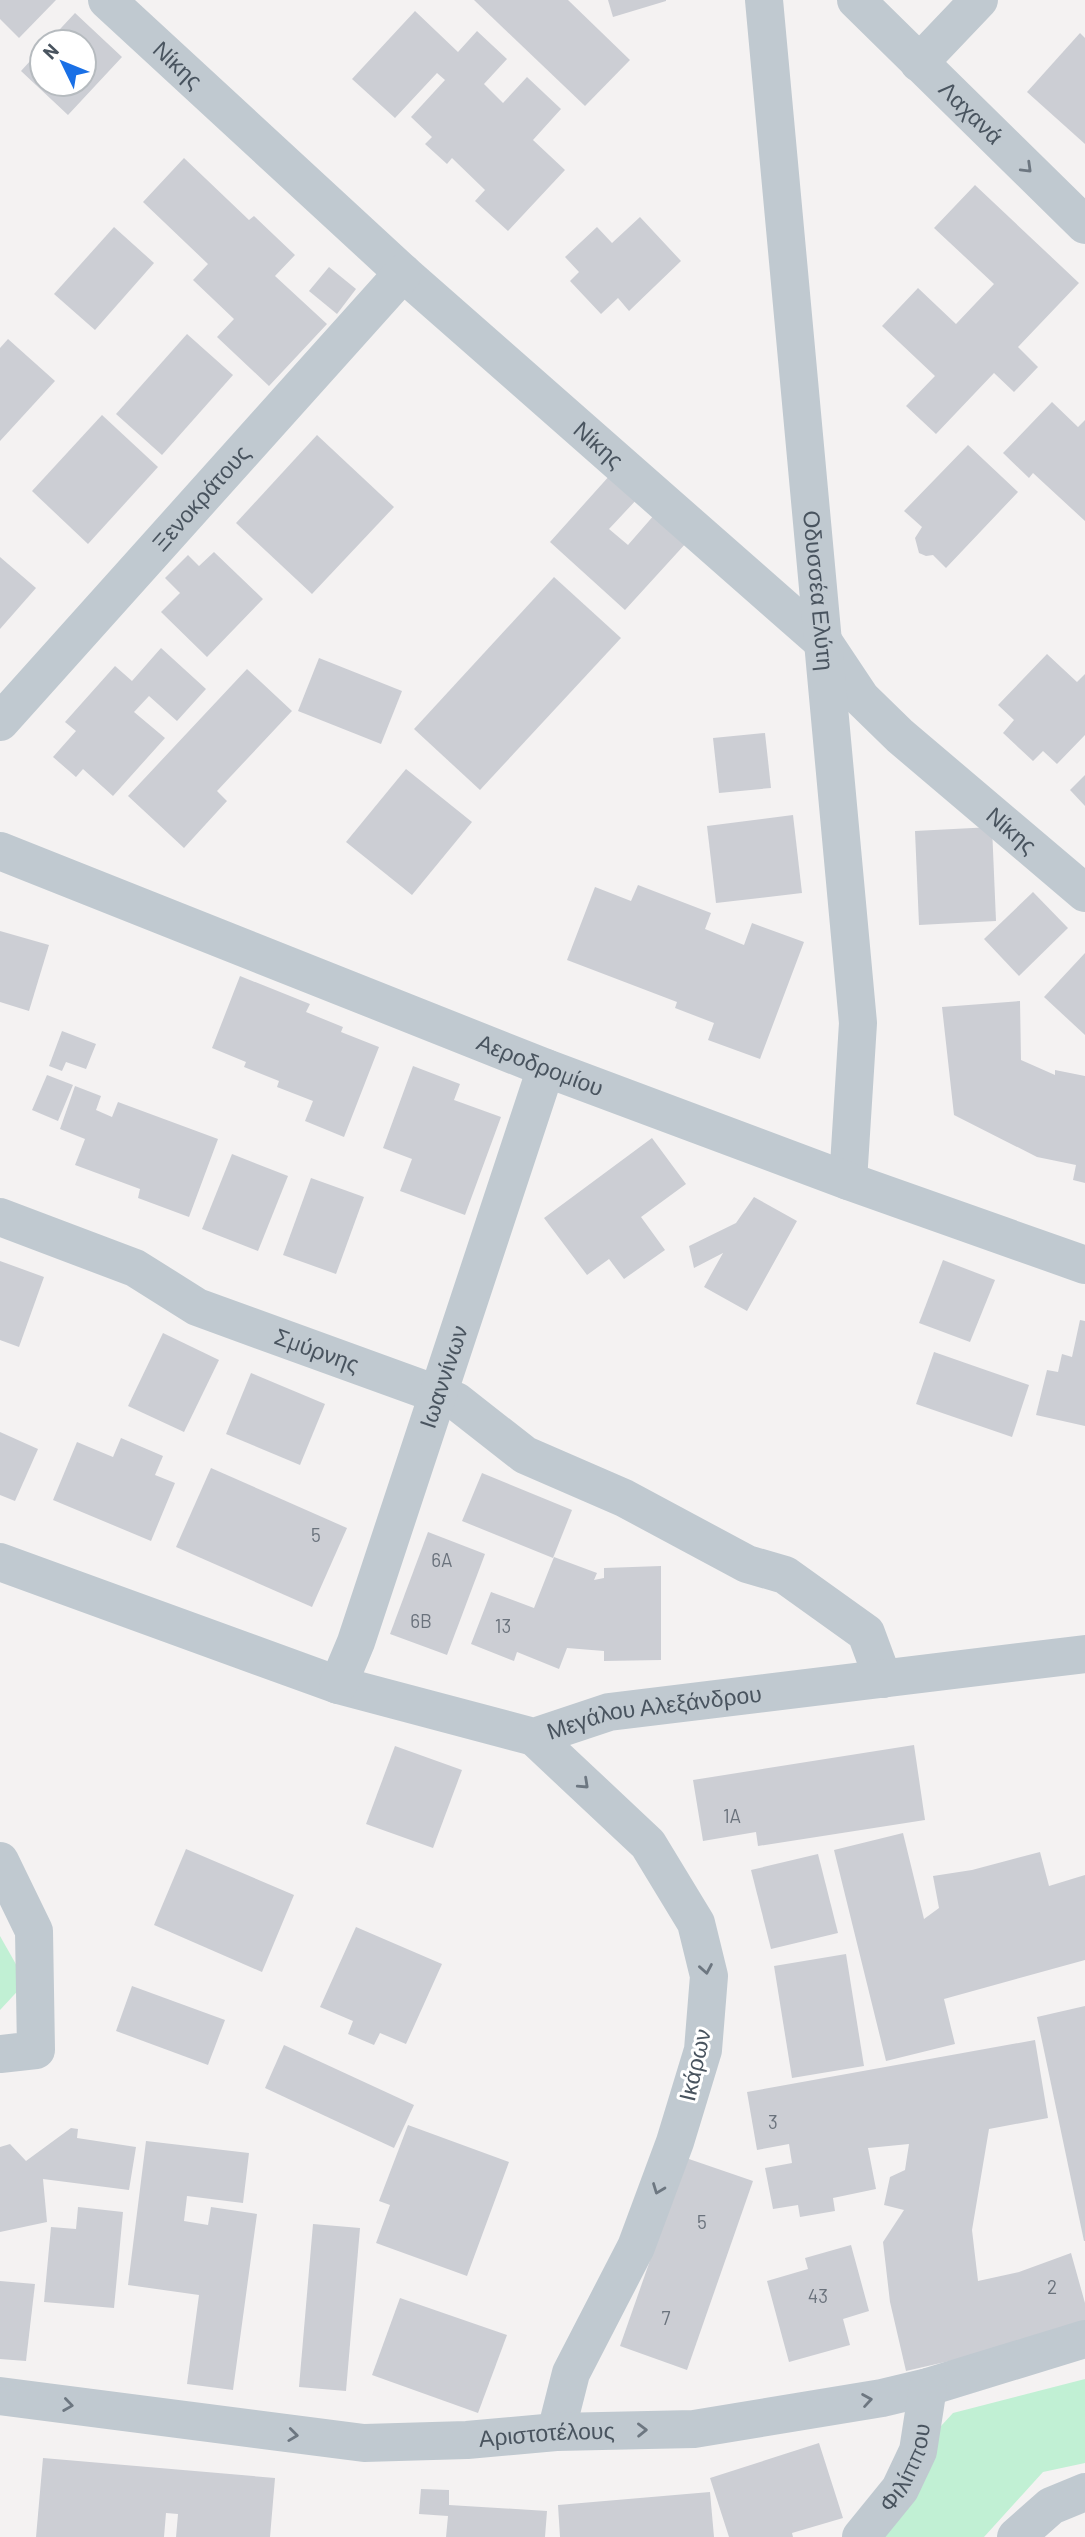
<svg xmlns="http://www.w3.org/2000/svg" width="1085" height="2537" font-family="Barlow,sans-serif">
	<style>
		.green { fill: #c1f0d4 }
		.building { fill: #ccced4 }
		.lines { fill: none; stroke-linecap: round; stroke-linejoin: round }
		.minor { stroke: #c0c9d0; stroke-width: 38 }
		.oneway { stroke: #6d7781 }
		.labels { text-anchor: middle; stroke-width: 6; stroke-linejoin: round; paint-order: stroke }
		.number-label { font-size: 19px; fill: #6a727c }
		.street-label { font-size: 23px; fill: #49545f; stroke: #fff }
	</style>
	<rect width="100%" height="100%" fill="#f4f2f2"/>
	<g class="green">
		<path d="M0,1936L26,1982L0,2010Z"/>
		<path d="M1085,2379V2463L1043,2472L984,2537H861L918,2451L953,2413Z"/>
	</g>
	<g class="building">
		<path d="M0,0H56L19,38L0,19Z"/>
		<path d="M474,0H568L630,60L585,106Z"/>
		<path d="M608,0H666V1L613,17Z"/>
		<path d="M415,11L458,52L477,31L507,59L484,84L503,103L527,77L561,109L533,140L565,170L508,231L475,201L485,190L452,158L447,164L425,144L432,137L411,117L445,80L437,73L395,118L352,79Z"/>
		<path d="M75,13L122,57L68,115L21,71L42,48V84H84V42H48Z"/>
		<path d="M1080,33L1085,38V144L1027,92Z"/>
		<path d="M184,158L249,220L254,216L295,255L275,276L327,324L269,386L217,337L234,319L193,280L208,264L143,202Z"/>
		<path d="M975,185L1079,283L1018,347L1038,367L1014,392L994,373L936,434L906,406L935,376L882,326L918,288L956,324L994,284L934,228Z"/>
		<path d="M640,217L681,261L629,311L618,298L601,314L570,281L579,272L565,257L597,227L612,243Z"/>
		<path d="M114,227L154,263L95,330L54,294Z"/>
		<path d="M329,267L356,289L337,314L309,291Z"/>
		<path d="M187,334L233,375L162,455L116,414Z"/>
		<path d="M8,339L55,381L0,441V348Z"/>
		<path d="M1052,402L1078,427L1085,420V521L1033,473L1029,478L1003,453Z"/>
		<path d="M102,415L158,467L88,544L32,491Z"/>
		<path d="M317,435L394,507L312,594L236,523Z"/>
		<path d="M968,445L1018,492L946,568L933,555L926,556L919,553L915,538L922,527L904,511Z"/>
		<path d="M611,474L638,498L609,529L628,545L655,514L687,542L625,610L550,542Z"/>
		<path d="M214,552L263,599L207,657L161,612L180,593L165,578L188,555L199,566Z"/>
		<path d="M0,557L36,588L0,629Z"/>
		<path d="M554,577L621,638L480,790L414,729Z"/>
		<path d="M161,648L206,689L177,721L149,696L134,712L165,738L113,796L83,769L76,777L53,757L76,731L65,722L115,666L132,681Z"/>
		<path d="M1047,654L1077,682L1085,674V735L1057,764L1043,751L1033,761L1003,733L1014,720L998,705Z"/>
		<path d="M319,658L402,691L381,744L298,711Z"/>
		<path d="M247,669L292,711L217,791L227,801L184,848L128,796Z"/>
		<path d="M765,733L771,788L719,793L713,738Z"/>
		<path d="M406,769L472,822L412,895L346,842Z"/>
		<path d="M1085,775V806L1070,790Z"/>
		<path d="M793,815L802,893L716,903L707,826Z"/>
		<path d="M992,827L996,921L919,925L915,831Z"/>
		<path d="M638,885L711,913L705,929L744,945L752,923L804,942L760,1059L708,1040L714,1023L675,1008L677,1002L567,960L595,887L631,901Z"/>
		<path d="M1033,892L1068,928L1019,976L984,939Z"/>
		<path d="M0,931L49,945L29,1011L0,1002Z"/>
		<path d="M1085,953V1035L1044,997Z"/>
		<path d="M240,976L310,1004L306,1012L343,1027L341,1032L379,1047L344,1137L305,1121L313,1101L277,1087L279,1081L244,1067L246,1062L212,1048Z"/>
		<path d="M1020,1001L1021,1060L1055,1075V1070L1085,1076V1183L1073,1180L1076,1165L1037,1157L954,1115L942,1007Z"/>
		<path d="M62,1031L96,1044L86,1069L66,1062L62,1071L49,1066Z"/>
		<path d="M413,1066L460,1084L454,1100L501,1117L465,1215L400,1191L412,1159L383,1148Z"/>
		<path d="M47,1075L73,1085L58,1121L32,1110Z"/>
		<path d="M75,1086L101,1096L96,1110L112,1117L118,1102L218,1139L189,1217L138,1198L140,1189L75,1165L85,1139L60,1129Z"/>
		<path d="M652,1138L686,1184L641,1217L665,1250L624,1279L609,1259L587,1275L544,1218Z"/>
		<path d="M232,1154L288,1176L258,1251L202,1229Z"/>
		<path d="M311,1178L364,1197L336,1274L283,1255Z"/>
		<path d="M754,1197L797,1221L747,1311L704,1287L723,1253L694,1268L689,1246L736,1223Z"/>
		<path d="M943,1260L995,1280L970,1342L919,1323Z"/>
		<path d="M0,1261L44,1277L19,1347L0,1340Z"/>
		<path d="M1080,1320L1085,1321V1426L1036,1415L1047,1370L1058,1372L1062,1354L1072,1357Z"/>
		<path d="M163,1333L219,1360L184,1432L128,1406Z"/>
		<path d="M934,1352L1029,1385L1012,1437L916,1404Z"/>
		<path d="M251,1373L325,1404L300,1465L226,1434Z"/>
		<path d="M0,1432L38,1449L15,1501L0,1495Z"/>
		<path d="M121,1438L163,1456L155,1475L175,1483L151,1541L53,1500L77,1442L113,1457Z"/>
		<path d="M211,1468L347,1528L312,1607L176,1547Z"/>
		<path d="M482,1473L572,1510L553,1558L462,1521Z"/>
		<path d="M428,1532L485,1554L447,1655L390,1634Z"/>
		<path d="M554,1557L597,1573L594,1580L604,1578V1568L661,1566V1660L604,1661V1651L567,1648L559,1669L517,1652L514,1661L471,1644L491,1592L534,1608Z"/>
		<path d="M914,1745L925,1820L758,1846L756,1832L703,1841L693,1780Z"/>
		<path d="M395,1746L462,1770L433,1848L366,1824Z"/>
		<path d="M903,1833L924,1919L939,1908L933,1876L972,1870L1040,1852L1049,1886L1085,1875V1960L944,1999L955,2044L886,2061L834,1850Z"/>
		<path d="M186,1849L294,1895L262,1972L154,1925Z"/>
		<path d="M818,1854L838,1933L771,1949L751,1870Z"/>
		<path d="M356,1927L442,1964L406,2044L380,2033L374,2045L348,2034L353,2021L320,2007Z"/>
		<path d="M846,1954L864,2066L792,2078L774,1966Z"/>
		<path d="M132,1986L225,2020L208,2065L116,2031Z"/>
		<path d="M1085,2006V2241H1084L1037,2017Z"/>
		<path d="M1035,2040L1048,2118L989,2129L972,2230L978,2281L1019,2272L1071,2253L1085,2303V2330L906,2371L890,2302L883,2242L904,2210L884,2205L890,2177L905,2170L909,2144L868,2148L876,2189L833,2198L835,2211L800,2217L798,2205L773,2209L765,2168L792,2163L789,2144L757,2150L747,2092Z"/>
		<path d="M284,2045L414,2105L394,2148L265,2088Z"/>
		<path d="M408,2125L509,2162L467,2276L376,2243L390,2205L379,2201Z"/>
		<path d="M71,2128L78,2129L77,2138L136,2147L129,2190L43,2179L47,2222L0,2232V2147L10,2144L26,2161Z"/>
		<path d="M146,2141L249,2153L243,2203L187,2196L184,2221L208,2225L211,2207L257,2214L233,2390L187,2384L199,2295L128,2285Z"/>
		<path d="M686,2158L753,2181L687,2370L620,2346Z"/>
		<path d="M78,2207L123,2212L114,2308L44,2302L51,2227L76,2229Z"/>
		<path d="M313,2224L360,2228L346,2391L299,2387Z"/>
		<path d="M851,2245L869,2311L843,2319L850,2345L789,2362L767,2281L808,2269L805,2258Z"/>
		<path d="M0,2281L35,2284L26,2361L0,2359Z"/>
		<path d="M400,2298L507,2335L478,2413L372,2375Z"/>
		<path d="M819,2443L843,2518L792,2533L793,2537H729L710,2478Z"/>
		<path d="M43,2458L275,2478L270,2537H176L178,2514L166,2513L164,2537H36Z"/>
		<path d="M421,2489L449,2490V2505L547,2511L545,2537H446L448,2516L419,2514Z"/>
		<path d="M710,2492L714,2537H560L558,2505Z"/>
	</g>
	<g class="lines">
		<g class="minor">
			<path id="s1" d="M107,0L403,273L825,644L861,698L900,736L1085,893"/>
			<path id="s2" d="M764,0L858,1023L848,1181"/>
			<path id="s3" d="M856,0L1085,225"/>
			<path d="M919,63L979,0"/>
			<path id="s4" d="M0,722L403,273"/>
			<path id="s5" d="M0,851L546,1068L848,1181L1085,1265"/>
			<path id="s6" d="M0,1217L135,1268L197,1307L456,1401L525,1455L624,1498L747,1564L785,1575L866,1633L883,1679"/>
			<path id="s7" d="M0,1562L338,1685L534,1737L609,1712L1085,1654"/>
			<path id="s8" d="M338,1685L356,1642L546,1068"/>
			<path d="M534,1737L648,1844L696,1923L709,1976L703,2050L675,2142L636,2247L571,2373L556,2432"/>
			<path d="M0,1861L34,1931L36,2050L0,2054"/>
			<path id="s9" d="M0,2396L364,2443L467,2440L556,2432L694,2429L882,2398L928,2387L1085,2339"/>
			<path id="s10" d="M861,2537L900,2489L918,2451L928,2387"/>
			<path d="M1016,2537L1051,2506L1085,2492"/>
		</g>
	</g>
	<defs><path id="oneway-chevron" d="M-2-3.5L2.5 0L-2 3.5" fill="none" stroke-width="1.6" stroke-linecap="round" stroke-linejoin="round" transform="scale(1.75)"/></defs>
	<g class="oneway">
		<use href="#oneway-chevron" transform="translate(1027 168) rotate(44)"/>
		<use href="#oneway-chevron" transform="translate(584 1784) rotate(43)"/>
		<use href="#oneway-chevron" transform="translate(706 1969) rotate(80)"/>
		<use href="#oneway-chevron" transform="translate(658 2189) rotate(111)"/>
		<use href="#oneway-chevron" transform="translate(867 2400) rotate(-9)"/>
		<use href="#oneway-chevron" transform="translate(68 2405) rotate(8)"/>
		<use href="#oneway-chevron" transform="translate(642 2430) rotate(-1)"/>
		<use href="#oneway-chevron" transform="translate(293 2435) rotate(7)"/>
	</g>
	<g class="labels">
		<g class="number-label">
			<text x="316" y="1542">5</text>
			<text x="442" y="1567">6A</text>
			<text x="421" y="1628">6B</text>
			<text x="503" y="1633">13</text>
			<text x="732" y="1823">1A</text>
			<text x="773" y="2129">3</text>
			<text x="702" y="2229">5</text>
			<text x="1052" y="2294">2</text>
			<text x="818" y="2303">43</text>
			<text x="666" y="2325">7</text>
		</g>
		<g class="street-label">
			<text dy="8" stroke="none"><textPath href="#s1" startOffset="96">Νίκης</textPath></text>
			<text dy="8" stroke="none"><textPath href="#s3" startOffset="161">Λαχανά</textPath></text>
			<text dy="8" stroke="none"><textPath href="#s1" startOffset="663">Νίκης</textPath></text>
			<text dy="8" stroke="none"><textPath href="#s4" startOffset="301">Ξενοκράτους</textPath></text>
			<text dy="8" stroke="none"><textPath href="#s2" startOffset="593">Οδυσσέα Ελύτη</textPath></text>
			<text dy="8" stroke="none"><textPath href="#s1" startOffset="1230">Νίκης</textPath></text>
			<text dy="8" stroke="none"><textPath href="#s5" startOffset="581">Αεροδρομίου</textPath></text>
			<text dy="8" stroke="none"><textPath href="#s6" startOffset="345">Σμύρνης</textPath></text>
			<text dy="8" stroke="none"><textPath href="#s8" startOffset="326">Ιωαννίνων</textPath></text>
			<text dy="8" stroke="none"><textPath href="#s7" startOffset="686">Μεγάλου Αλεξάνδρου</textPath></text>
			<text transform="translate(695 2065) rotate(-77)" y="8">Ικάρων</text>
			<text dy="8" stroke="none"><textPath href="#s9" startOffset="550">Αριστοτέλους</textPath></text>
			<text dy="8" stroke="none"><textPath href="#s10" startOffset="84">Φιλίππου</textPath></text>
		</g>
	</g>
	<g transform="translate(63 63) rotate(313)"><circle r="33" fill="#ffffff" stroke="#b6bbbf" stroke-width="2"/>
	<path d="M0-5L12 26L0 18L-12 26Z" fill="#1a70e6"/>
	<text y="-10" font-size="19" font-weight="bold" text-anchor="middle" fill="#49545f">N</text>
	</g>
</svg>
